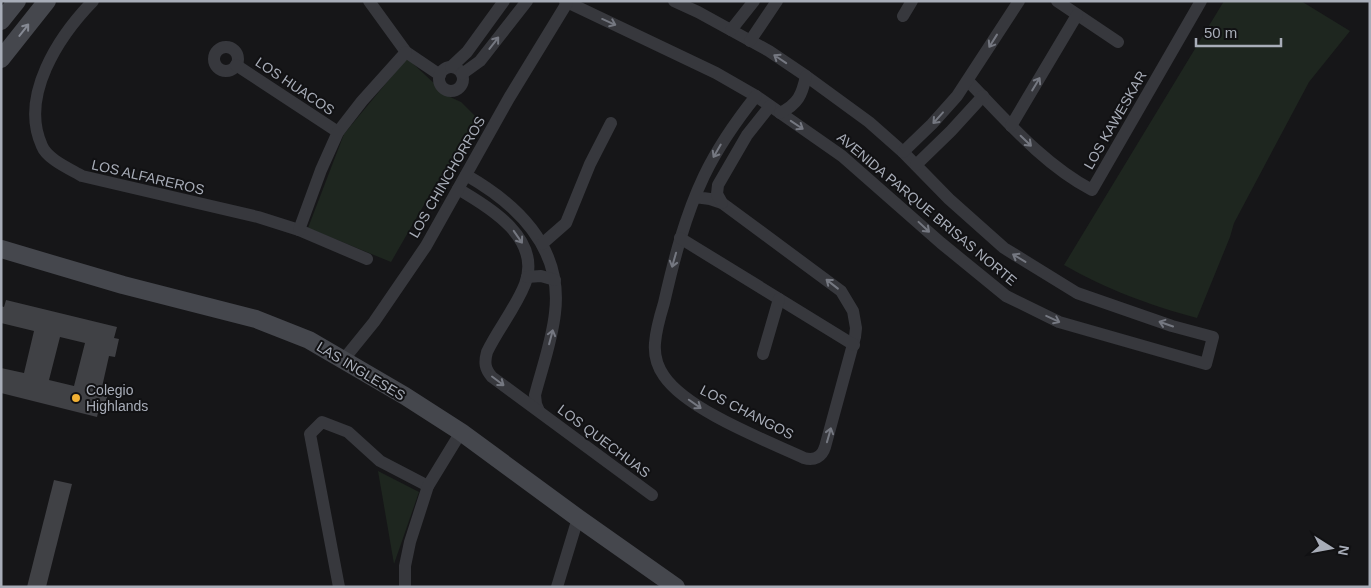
<svg xmlns="http://www.w3.org/2000/svg" width="1371" height="588" font-family="Helvetica,sans-serif">
	<style>
		.green { fill: #1e261f }
		.building { fill: #404145; fill-rule: evenodd }
		.lines { fill: none; stroke-linecap: round; stroke-linejoin: round }
		.street { stroke: #37383d; stroke-width: 12 }
		.secondary { stroke: #45474d; stroke-width: 18 }
		.oneway { stroke: #757881 }
		.oneway2 { stroke: #858993 }
		.poi-dot { fill: #f2b134; stroke: #111113; stroke-width: 2 }
		.labels { text-anchor: middle; stroke-width: 4; stroke-linejoin: round; paint-order: stroke }
		.street-label { font-size: 14px; fill: #a8adb8; stroke: #111113 }
		.poi-label { font-size: 14px; fill: #a8adb8; stroke: #111113; text-anchor: start }
	</style>
	<rect width="100%" height="100%" fill="#161618"/>
	<g class="green">
		<path d="M1224,1H1301L1350,31L1309,82L1234,223L1230,237L1197,318C1149,305 1108,290 1064,265Z"/>
		<path d="M407,58L439,88L450,97L461,102L479,120L433,189L391,262L308,228L344,134Z"/>
		<path d="M378,471L419,492L394,564Z"/>
	</g>
	<g class="building">
		<path d="M6,300L117,327L114,338L119,339L115,357L109,356L102,387L109,389L105,406L100,404L97,417L1,393V368L24,373L34,331L1,323V306L4,307ZM60,337L85,343L74,386L49,380Z"/>
		<path d="M54,480L72,484L46,587H27Z"/>
	</g>
	<g class="lines">
		<g class="street">
			<path d="M93,1C59,36 19,96 42,146C47,159 70,169 82,176L258,217L299,230L367,259"/>
			<path d="M369,1L406,52L440,75"/>
			<path d="M565,1L716,73L756,96L842,156L941,243L1006,296L1059,322L1206,364L1213,337L1172,326L1077,293L1004,248L949,199L903,152L869,122L806,76L769,51L698,12L674,1"/>
			<path d="M1057,1L1118,42"/>
			<path d="M903,16L912,1"/>
			<path d="M731,30L754,1"/>
			<path d="M750,41L777,1"/>
			<circle cx="226" cy="59" r="12"/>
			<path d="M236,65L338,132"/>
			<circle cx="451" cy="79" r="12"/>
			<path d="M451,67L467,52L504,1"/>
			<path d="M462,74L480,61L527,1"/>
			<path d="M968,81C1006,120 1043,164 1092,190L1201,1"/>
			<path d="M780,113C798,104 802,95 806,76"/>
			<path d="M1011,126L1077,15"/>
			<path d="M903,152L932,124L957,96L1019,1"/>
			<path d="M916,165L951,131L983,96"/>
			<path d="M466,175C517,204 563,248 555,313C552,341 542,368 535,395L536,404L539,411"/>
			<path d="M458,189C491,208 542,239 525,284C515,309 498,329 487,352C484,363 485,369 492,377L652,495"/>
			<path d="M695,197L710,199L722,203L841,291L853,311L856,328L855,337L825,447C822,457 814,461 804,458C765,440 687,410 664,376C657,366 654,355 655,343C656,330 660,316 664,303C674,259 685,216 704,176C718,147 736,121 756,96"/>
			<path d="M722,203L717,194L718,185L747,135L770,106"/>
			<path d="M299,230L321,170L338,132L362,101L406,52"/>
			<path d="M680,238L854,345"/>
			<path d="M542,244L566,223L590,164L611,123"/>
			<path d="M527,277L541,276L555,280"/>
			<path d="M763,354L779,299"/>
			<path d="M344,359L374,322L426,246L509,98L567,3"/>
			<path d="M339,587L310,434L322,422L348,432L380,461L428,486"/>
			<path d="M405,587V566L410,542L428,486L461,432"/>
			<path d="M557,587L578,518"/>
		</g>
		<g class="secondary">
			<path d="M1,21L17,1"/>
			<path d="M1,59L47,1"/>
			<path d="M1,249L123,285L256,319L309,340L405,396L461,432L578,518L676,587"/>
		</g>
	</g>
	<defs><path id="oneway-shaft" d="M-6 0H5M1.5-3L5.5 0L1.5 3" fill="none" stroke-width="1.6" stroke-linecap="round" stroke-linejoin="round" transform="scale(1.25)"/></defs>
	<g class="oneway">
		<use href="#oneway-shaft" transform="translate(609 22) rotate(24)"/>
		<use href="#oneway-shaft" transform="translate(993 41) rotate(122)"/>
		<use href="#oneway-shaft" transform="translate(494 43) rotate(-52)"/>
		<use href="#oneway-shaft" transform="translate(780 59) rotate(-146)"/>
		<use href="#oneway-shaft" transform="translate(1036 84) rotate(-59)"/>
		<use href="#oneway-shaft" transform="translate(938 118) rotate(132)"/>
		<use href="#oneway-shaft" transform="translate(797 125) rotate(34)"/>
		<use href="#oneway-shaft" transform="translate(1026 141) rotate(44)"/>
		<use href="#oneway-shaft" transform="translate(717 151) rotate(120)"/>
		<use href="#oneway-shaft" transform="translate(924 227) rotate(43)"/>
		<use href="#oneway-shaft" transform="translate(518 237) rotate(55)"/>
		<use href="#oneway-shaft" transform="translate(1019 258) rotate(-149)"/>
		<use href="#oneway-shaft" transform="translate(674 260) rotate(106)"/>
		<use href="#oneway-shaft" transform="translate(832 284) rotate(-142)"/>
		<use href="#oneway-shaft" transform="translate(1053 319) rotate(25)"/>
		<use href="#oneway-shaft" transform="translate(1166 324) rotate(-161)"/>
		<use href="#oneway-shaft" transform="translate(551 337) rotate(-75)"/>
		<use href="#oneway-shaft" transform="translate(498 381) rotate(37)"/>
		<use href="#oneway-shaft" transform="translate(695 404) rotate(35)"/>
		<use href="#oneway-shaft" transform="translate(829 435) rotate(-74)"/>
	</g>
	<use class="oneway2" href="#oneway-shaft" transform="translate(24 30) rotate(-52)"/>
	<circle class="poi-dot" cx="76" cy="398" r="5"/>
	<g class="labels">
		<g class="street-label">
			<text transform="translate(295 86) rotate(34)" y="5">LOS HUACOS</text>
			<text transform="translate(1115 120) rotate(-60)" y="5">LOS KAWESKAR</text>
			<text transform="translate(148 177) rotate(13)" y="5">LOS ALFAREROS</text>
			<text transform="translate(447 177) rotate(-60)" y="5">LOS CHINCHORROS</text>
			<text transform="translate(927 209) rotate(40)" y="5">AVENIDA PARQUE BRISAS NORTE</text>
			<text transform="translate(361 371) rotate(31)" y="5">LAS INGLESES</text>
			<text transform="translate(747 412) rotate(27)" y="5">LOS CHANGOS</text>
			<text transform="translate(604 441) rotate(37)" y="5">LOS QUECHUAS</text>
		</g>
		<g class="poi-label">
			<text x="86" y="395">Colegio<tspan x="86" dy="16">Highlands</tspan></text>
		</g>
	</g>
	<rect width="1371" height="588" fill="none" stroke="#a8adb8" stroke-width="5"/>
	<g transform="translate(1331 548) rotate(101)" stroke="#111113" stroke-width="4" paint-order="stroke">
	<path d="M0-4L9 19L0 12L-9 19Z" fill="#a8adb8"/>
	<text y="-8" font-size="14" font-weight="bold" text-anchor="middle" fill="#a8adb8">N</text>
	</g>
	<path d="M1196 38v8h85v-8" fill="none" stroke="#a8adb8" stroke-width="2.5"/>
	<text x="1204" y="38" font-size="15" fill="#a8adb8" stroke="#111113" stroke-width="4" paint-order="stroke">50 m</text>
</svg>
